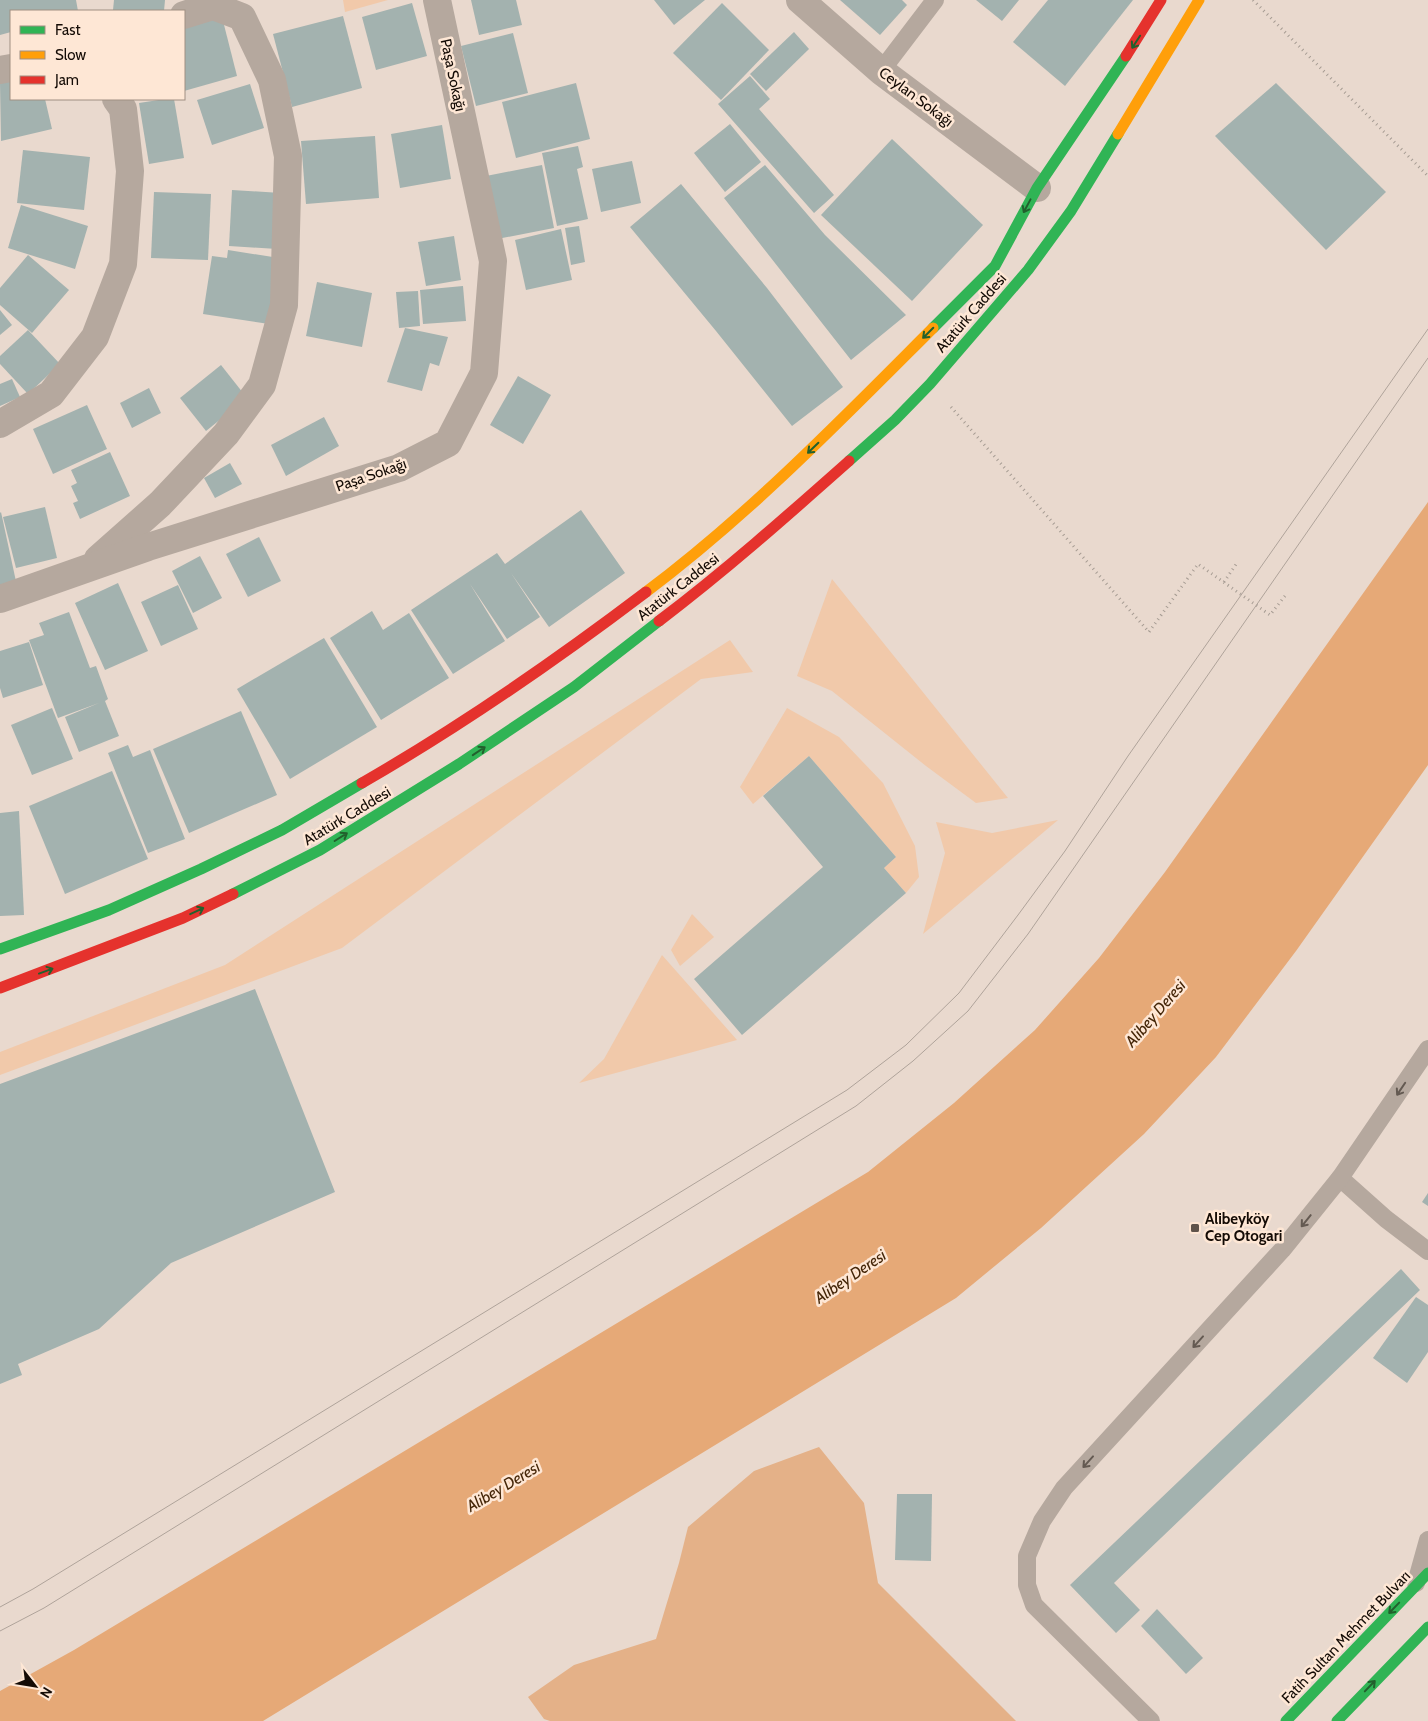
<svg xmlns="http://www.w3.org/2000/svg" width="1428" height="1721" font-family="Cabin,sans-serif">
	<style>
		.green { fill: #f1c9aa }
		.forest { fill: #e4b188 }
		.water { fill: #e6a977 }
		.building { fill: #a3b2af }
		.lines { fill: none; stroke-linecap: round; stroke-linejoin: round }
		.path { stroke: #a69c93; stroke-width: 3; stroke-dasharray: 1 4; stroke-linecap: butt }
		.lane { stroke: #b5a89e; stroke-width: 18 }
		.street { stroke: #b5a89e; stroke-width: 28 }
		.fast { stroke: #30b455; stroke-width: 11 }
		.slow { stroke: #ff9f0a; stroke-width: 11 }
		.jam { stroke: #e5322d; stroke-width: 11 }
		.tram { stroke: #afa39a; stroke-width: 1 }
		.oneway { stroke: #22602d }
		.oneway2 { stroke: #645a52 }
		.poi-dot { fill: #5f534b; stroke: #fee7d5; stroke-width: 2 }
		.labels { text-anchor: middle; stroke-width: 5; stroke-linejoin: round; paint-order: stroke }
		.street-label { font-size: 15px; fill: #140b05; stroke: #fee7d5 }
		.poi-label { font-size: 15px; font-weight: bold; fill: #140b05; stroke: #fee7d5; text-anchor: start }
		.water-label { font-size: 16px; font-style: italic; fill: #452608; stroke: #fee7d5 }
	</style>
	<rect width="100%" height="100%" fill="#e9d9ce"/>
	<g class="green">
		<path d="M343,0H388L345,12Z"/>
		<path d="M832,579L1008,798L976,803L926,766L832,691L797,676Z"/>
		<path d="M730,640L753,672L701,679L342,948L0,1075V1052L225,965Z"/>
		<path d="M787,708L839,737L883,783L915,846L919,877L906,893L884,868L896,857L809,756L753,804L740,787Z"/>
		<path d="M1058,820L923,934L945,853L936,822L992,833Z"/>
		<path d="M692,914L714,937L680,966L671,950Z"/>
		<path d="M662,955L737,1040L579,1083L604,1059Z"/>
	</g>
	<path class="forest" d="M819,1447L864,1503L878,1583L1016,1721H550L544,1719L528,1697L574,1665L656,1639L679,1563L688,1527L754,1471Z"/>
	<path class="water" d="M1428,502V765L1296,951L1216,1057L1144,1134L1041,1228L956,1298L263,1721H0V1691L74,1650L868,1172L954,1103L1035,1030L1099,958L1165,872Z"/>
	<g class="building">
		<path d="M0,0H76L78,11H11V32L0,35Z"/>
		<path d="M114,0H165L164,11L113,10Z"/>
		<path d="M471,0H516L522,25L479,35Z"/>
		<path d="M654,0H705L674,25Z"/>
		<path d="M840,0H902L907,5L880,35Z"/>
		<path d="M976,0H1019L1002,21Z"/>
		<path d="M1048,0H1133L1065,86L1013,42Z"/>
		<path d="M412,3L427,56L376,70L362,17Z"/>
		<path d="M722,3L769,50L721,100L673,53Z"/>
		<path d="M221,13L237,76L184,91V23Z"/>
		<path d="M343,16L362,88L292,107L273,34Z"/>
		<path d="M794,32L809,49L766,91L750,74Z"/>
		<path d="M513,33L528,93L476,106L461,46Z"/>
		<path d="M750,76L770,99L759,109L834,195L814,213L718,104Z"/>
		<path d="M11,81V99H45L52,129L1,141L0,83Z"/>
		<path d="M576,83L590,139L516,158L502,102Z"/>
		<path d="M1276,83L1386,192L1326,250L1215,136Z"/>
		<path d="M250,84L264,128L212,145L197,100Z"/>
		<path d="M165,99H174L184,158L149,164L139,103Z"/>
		<path d="M730,124L761,162L725,192L694,153Z"/>
		<path d="M442,125L451,179L400,188L391,134Z"/>
		<path d="M375,136L379,198L306,204L301,141Z"/>
		<path d="M892,139L983,225L912,301L821,215Z"/>
		<path d="M578,146L583,167L577,169L588,219L557,226L542,153Z"/>
		<path d="M23,150L90,157L84,210L17,203Z"/>
		<path d="M632,161L641,203L601,212L592,169Z"/>
		<path d="M542,165L554,228L497,239L486,176Z"/>
		<path d="M765,165L825,235L906,315L851,360L724,198Z"/>
		<path d="M681,184L767,288L843,387L792,426L716,331L630,227Z"/>
		<path d="M232,190L281,193L277,249L229,246Z"/>
		<path d="M154,192L211,194L208,260L151,258Z"/>
		<path d="M21,205L88,226L75,269L8,248Z"/>
		<path d="M579,226L585,262L571,265L565,228Z"/>
		<path d="M561,229L572,280L526,290L515,240Z"/>
		<path d="M454,236L461,280L426,286L418,242Z"/>
		<path d="M228,250L279,258L269,324L203,314L212,256L227,258Z"/>
		<path d="M28,255L69,290L32,333L0,305V288Z"/>
		<path d="M317,282L372,293L362,347L306,336Z"/>
		<path d="M463,286L466,321L423,324L420,290Z"/>
		<path d="M418,291L420,326L399,328L396,292Z"/>
		<path d="M0,310L12,325L0,335Z"/>
		<path d="M405,328L448,337L439,366L430,363L422,391L387,382Z"/>
		<path d="M28,330L60,364L28,394L0,364V356Z"/>
		<path d="M221,365L247,398L206,431L180,398Z"/>
		<path d="M518,376L551,395L523,444L490,425Z"/>
		<path d="M12,379L20,397L0,406V384Z"/>
		<path d="M149,388L161,413L132,428L120,403Z"/>
		<path d="M87,405L107,449L53,474L33,429Z"/>
		<path d="M324,417L339,446L286,476L271,445Z"/>
		<path d="M110,452L130,496L80,519L73,503L78,501L71,486L77,483L71,470Z"/>
		<path d="M230,463L242,484L215,498L204,478Z"/>
		<path d="M45,507L57,558L16,568L3,517Z"/>
		<path d="M581,510L625,573L549,627L511,573L540,617L507,639L470,584L505,641L453,674L411,610L497,553L505,564Z"/>
		<path d="M1,512L17,586L0,590V513Z"/>
		<path d="M259,537L281,581L248,597L226,554Z"/>
		<path d="M200,556L222,598L193,613L172,571Z"/>
		<path d="M118,583L148,651L105,670L75,603Z"/>
		<path d="M178,585L198,629L161,646L141,602Z"/>
		<path d="M372,611L383,630L409,613L449,678L381,720L330,638Z"/>
		<path d="M69,612L90,668L96,666L108,699L105,701L119,736L79,752L65,717L99,703L58,718L29,640L44,635L39,623Z"/>
		<path d="M324,638L377,727L290,779L237,689Z"/>
		<path d="M29,642L43,685L3,698L0,688V651Z"/>
		<path d="M52,708L73,759L32,775L11,725Z"/>
		<path d="M241,711L277,795L189,833L153,749Z"/>
		<path d="M128,745L133,757L150,750L185,839L148,853L108,753Z"/>
		<path d="M809,756L896,857L884,868L906,893L742,1035L694,979L823,867L763,796Z"/>
		<path d="M112,771L148,859L65,894L29,806Z"/>
		<path d="M19,811L24,915L0,916V813Z"/>
		<path d="M255,989L335,1192L171,1263L99,1329L18,1364L22,1375L0,1384V1084Z"/>
		<path d="M1428,1193V1206L1422,1202Z"/>
		<path d="M1401,1269L1420,1290L1114,1583L1140,1610L1116,1633L1070,1585Z"/>
		<path d="M1416,1297L1428,1305V1352L1407,1383L1373,1358Z"/>
		<path d="M897,1494H932L931,1561L895,1560Z"/>
		<path d="M1157,1609L1203,1658L1186,1674L1141,1626Z"/>
	</g>
	<g class="lines">
		<g class="path">
			<path d="M1253,0L1428,176"/>
			<path d="M951,407L1149,632L1198,564L1270,615L1285,596"/>
			<path d="M1224,582L1237,563"/>
		</g>
		<g class="lane">
			<path d="M881,71L935,0"/>
			<path d="M1340,1178L1386,1219L1428,1251"/>
			<path d="M1416,1583L1428,1540"/>
			<path d="M1151,1721L1034,1605L1027,1585V1556L1042,1521L1064,1488L1282,1250L1340,1178L1428,1049"/>
		</g>
		<g class="street">
			<path d="M800,0L881,71L1037,188"/>
			<path d="M0,70L11,68"/>
			<path d="M0,424L51,394L95,337L123,264L130,171L123,109L116,99"/>
			<path d="M98,559L160,504L226,434L262,385L284,305L288,156L272,80L242,17L213,6L184,15"/>
			<path d="M0,599L148,547L399,468L448,443L484,373L493,261L437,0"/>
		</g>
		<g class="fast">
			<path d="M933,328L995,266L1037,188L1126,56"/>
			<path d="M849,461L895,420L930,384L1028,270L1071,211L1118,134"/>
			<path d="M233,894L320,850L459,764L574,687L659,621"/>
			<path d="M0,949L109,910L201,869L282,830L362,783"/>
			<path d="M1286,1721L1428,1573"/>
			<path d="M1337,1721L1428,1627"/>
		</g>
		<g class="slow">
			<path d="M1118,134L1199,0"/>
			<path d="M646,592C750,514 841,420 933,328"/>
		</g>
		<g class="jam">
			<path d="M1126,56L1161,0"/>
			<path d="M659,621C725,571 787,516 849,461"/>
			<path d="M362,783C461,726 555,661 646,592"/>
			<path d="M0,988L183,918L233,894"/>
		</g>
		<g class="tram">
			<path d="M0,1607L33,1589L847,1090L906,1045L959,993L1018,915L1065,851L1128,756L1428,329"/>
			<path d="M0,1631L44,1608L856,1106L913,1061L968,1011L1028,934L1428,358"/>
		</g>
	</g>
	<defs><path id="oneway-shaft" d="M-6 0H5M1.5-3L5.5 0L1.5 3" fill="none" stroke-width="1.6" stroke-linecap="round" stroke-linejoin="round" transform="scale(1.25)"/></defs>
	<g class="oneway">
		<use href="#oneway-shaft" transform="translate(1136 42) rotate(123)"/>
		<use href="#oneway-shaft" transform="translate(1027 206) rotate(118)"/>
		<use href="#oneway-shaft" transform="translate(928 333) rotate(135)"/>
		<use href="#oneway-shaft" transform="translate(813 448) rotate(136)"/>
		<use href="#oneway-shaft" transform="translate(479 751) rotate(-34)"/>
		<use href="#oneway-shaft" transform="translate(341 837) rotate(-32)"/>
		<use href="#oneway-shaft" transform="translate(197 911) rotate(-25)"/>
		<use href="#oneway-shaft" transform="translate(46 971) rotate(-20)"/>
		<use href="#oneway-shaft" transform="translate(1394 1608) rotate(134)"/>
		<use href="#oneway-shaft" transform="translate(1370 1686) rotate(-46)"/>
	</g>
	<g class="oneway2">
		<use href="#oneway-shaft" transform="translate(1401 1089) rotate(124)"/>
		<use href="#oneway-shaft" transform="translate(1306 1221) rotate(129)"/>
		<use href="#oneway-shaft" transform="translate(1198 1342) rotate(132)"/>
		<use href="#oneway-shaft" transform="translate(1088 1462) rotate(132)"/>
	</g>
	<rect class="poi-dot" x="1190" y="1223" width="10" height="10" rx="2.5"/>
	<g class="labels">
		<g class="street-label">
			<text transform="translate(453 75) rotate(78)" y="5">Paşa Sokağı</text>
			<text transform="translate(916 97) rotate(37)" y="5">Ceylan Sokağı</text>
			<text transform="translate(971 313) rotate(-49)" y="5">Atatürk Caddesi</text>
			<text transform="translate(371 475) rotate(-19)" y="5">Paşa Sokağı</text>
			<text transform="translate(678 587) rotate(-38)" y="5">Atatürk Caddesi</text>
			<text transform="translate(347 816) rotate(-31)" y="5">Atatürk Caddesi</text>
			<text transform="translate(1346 1637) rotate(-46)" y="5">Fatih Sultan Mehmet Bulvarı</text>
		</g>
		<g class="poi-label">
			<text x="1205" y="1224">Alibeyköy<tspan x="1205" dy="17">Cep Otogari</tspan></text>
		</g>
		<g class="water-label">
			<text transform="translate(1155 1013) rotate(-49)" y="6">Alibey Deresi</text>
			<text transform="translate(850 1276) rotate(-34)" y="6">Alibey Deresi</text>
			<text transform="translate(503 1486) rotate(-31)" y="6">Alibey Deresi</text>
		</g>
	</g>
	<rect x="10" y="10" width="175" height="90" fill="#fee7d5" stroke="#a08f82"/>
	<rect x="20" y="26" width="25" height="8" fill="#30b455" stroke="#a08f82"/>
	<text x="55" y="35" font-size="15" fill="#140b05">Fast</text>
	<rect x="20" y="51" width="25" height="8" fill="#ff9f0a" stroke="#a08f82"/>
	<text x="55" y="60" font-size="15" fill="#140b05">Slow</text>
	<rect x="20" y="76" width="25" height="8" fill="#e5322d" stroke="#a08f82"/>
	<text x="55" y="85" font-size="15" fill="#140b05">Jam</text>
	<g transform="translate(35 1686) rotate(121)" stroke="#fee7d5" stroke-width="4" paint-order="stroke">
	<path d="M0-4L9 19L0 12L-9 19Z" fill="#140b05"/>
	<text y="-8" font-size="14" font-weight="bold" text-anchor="middle" fill="#140b05">N</text>
	</g>
</svg>
